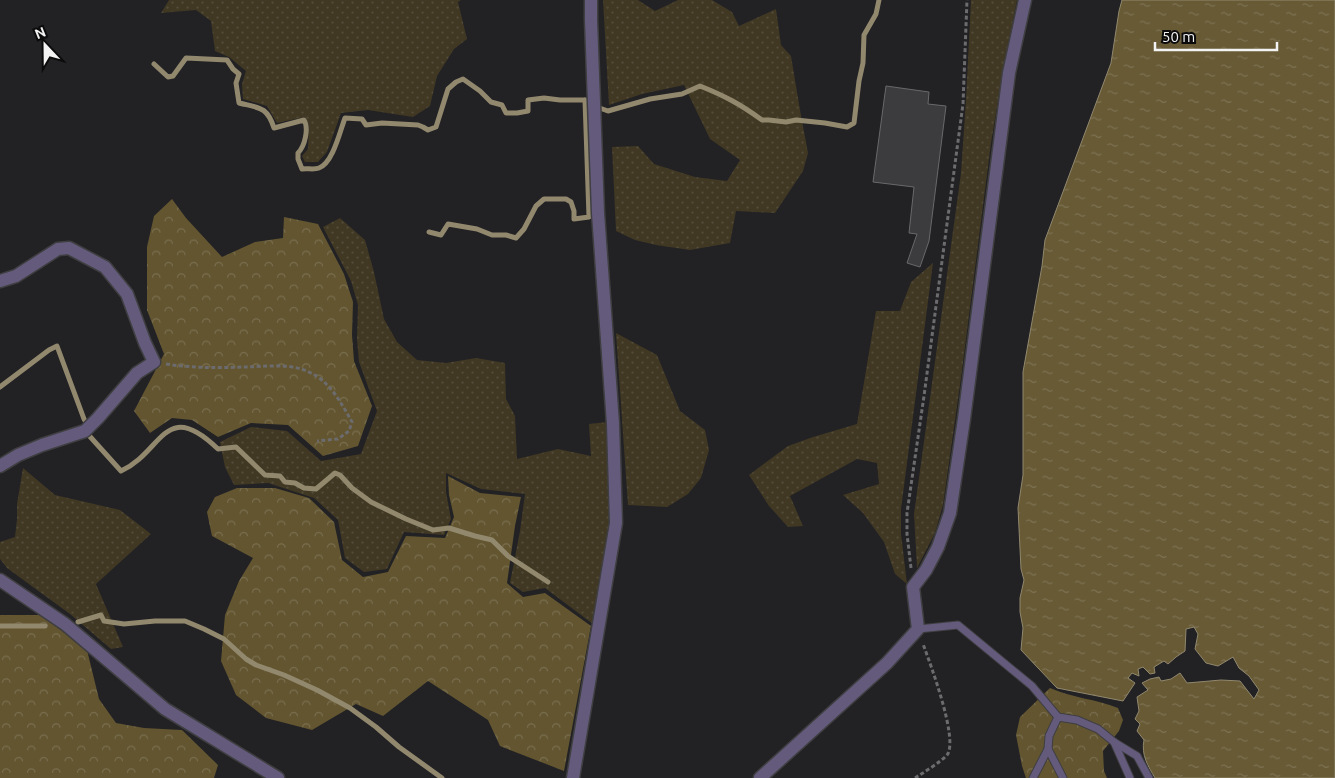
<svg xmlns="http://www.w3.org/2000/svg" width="1335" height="778" font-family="Ubuntu,sans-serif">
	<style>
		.grass { fill: url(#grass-dots) }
		.forest { fill: url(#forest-crowns) }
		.water { fill: url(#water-ripples); stroke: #91886e }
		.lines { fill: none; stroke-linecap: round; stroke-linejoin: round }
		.stream { stroke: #91886e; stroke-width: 5 }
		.building { fill: #3c3b3e; stroke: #69696c }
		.lane-casing { stroke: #3f3e41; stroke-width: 9 }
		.street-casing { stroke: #3f3e41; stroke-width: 15 }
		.path { stroke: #6c6b6d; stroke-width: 3; stroke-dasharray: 4 2.5; stroke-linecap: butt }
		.lane { stroke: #645b7c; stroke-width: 7 }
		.street { stroke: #645b7c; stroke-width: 12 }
	</style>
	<defs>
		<pattern id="grass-dots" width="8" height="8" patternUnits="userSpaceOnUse" patternTransform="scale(1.25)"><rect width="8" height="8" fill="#403823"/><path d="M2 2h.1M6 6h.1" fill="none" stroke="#534c39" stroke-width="1.8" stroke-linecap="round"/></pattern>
		<pattern id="forest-crowns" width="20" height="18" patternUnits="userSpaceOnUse" patternTransform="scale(1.25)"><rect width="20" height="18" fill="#625530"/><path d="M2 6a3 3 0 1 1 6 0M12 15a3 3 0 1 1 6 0" fill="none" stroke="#796e4f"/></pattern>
		<pattern id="water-ripples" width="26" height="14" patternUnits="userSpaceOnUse" patternTransform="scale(1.25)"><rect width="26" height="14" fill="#675a35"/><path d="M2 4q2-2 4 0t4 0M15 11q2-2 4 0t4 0" fill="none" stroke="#7d7253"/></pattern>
	</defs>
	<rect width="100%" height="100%" fill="#222124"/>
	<g class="grass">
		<path d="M169,0H461L458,2L467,39L454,49L437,76L430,106L413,117L368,110L341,113L327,152L318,162H305L302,156L308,149L309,125L305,117L277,123L267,106L243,99L242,84L246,71L229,57L215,51L211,21L196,10L161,13Z"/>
		<path d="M603,0H638L655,11L678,0H712L732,12L739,26L776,9L781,45L791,56L800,110L808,153L803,171L775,213L736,211L730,243L690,250L656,245L635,240L616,231L612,147L638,146L654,164L695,177L727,181L740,160L710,139L684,85L642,94L609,105Z"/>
		<path d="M971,0H1017L1004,65L991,143L961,378L943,505L935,533L917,568L914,514L961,173L966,100Z"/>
		<path d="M340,218L365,240L374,272L384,319L397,342L417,360L446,363L476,358L505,363L506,399L515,416L517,459L558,449L591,456L589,424L608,422L610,495L609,530L593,624L545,588L523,592L510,583L520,531L525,494L481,489L446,473V492L451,519L444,535L404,532L387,569L364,572L345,558L338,520L314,498L268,483L234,485L225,467L220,442L251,427L287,431L321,461L361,454L377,411L359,362L357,339L358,305L351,281L323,227Z"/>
		<path d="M933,263L901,509V534L907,584L895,574L884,542L863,513L843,495L879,484L877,463L857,459L790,496L803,526L788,527L769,506L749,475L788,446L813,437L857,424L876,311H900L911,282Z"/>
		<path d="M616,333L657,355L680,411L705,430L709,450L701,478L688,494L667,507L628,505Z"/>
		<path d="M23,468L55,495L120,510L151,534L96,584L123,647L111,649L70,614L7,568L0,559V542L15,537L17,519V504Z"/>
	</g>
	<g class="forest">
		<path d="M172,199L186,218L222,257L255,242L283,238L284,217L318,224L344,274L353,302L352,335L354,361L372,406L358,446L323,456L288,425L251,423L218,437L192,420L172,418L150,433L134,411L164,354L147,310V247L154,216Z"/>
		<path d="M448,476L480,493L521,497L515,526L507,583L523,597L545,593L591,626L564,771L500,746L488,720L428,681L383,716L356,704L312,730L266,718L236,695L221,661L225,615L239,581L253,558L212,536L207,512L215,497L237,488H275L309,498L334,522L342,560L363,577L388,572L406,536L445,538L454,517L449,495Z"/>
		<path d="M0,615H41L87,650L99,699L116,723L144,728L182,730L218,765L214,778H0Z"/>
		<path d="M1050,688C1072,698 1096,699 1118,708L1123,720L1119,731L1103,751L1104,771L1107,778H1026L1022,766L1016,735L1020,717Z"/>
	</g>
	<path class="water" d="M1122,0H1335V778H1155C1148,766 1141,755 1144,740L1137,731L1140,724L1135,719L1139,711L1137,697L1148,690L1142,683L1150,679L1159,677L1161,681L1171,679L1180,673L1187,683L1221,680L1240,681L1254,699L1259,690L1249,676L1239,668L1233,657L1218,666L1206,663L1195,649L1198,634L1194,627L1186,629L1185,651L1176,657L1168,664L1164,661L1154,667L1155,673L1150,674L1143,667L1138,669L1139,676L1132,673L1128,678L1135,683L1123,701L1057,688L1021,650L1023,628L1020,612V598L1024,580L1021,569L1018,508L1023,475V372L1042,266L1045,240L1111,63L1119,11Z"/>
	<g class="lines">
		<g class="stream">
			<path d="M154,64L168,77L173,76L186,58L227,60L233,69L239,74L236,83L239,103C259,108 267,106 274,128L304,120C309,128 305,146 298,153V159L302,169C307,168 314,170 319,168C333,163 340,131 345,118L362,119L366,125L382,123L418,125L423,127L428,130L436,127L448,89L456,82L463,79L480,91L491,102L502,105L506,113H517L528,111V100L544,98L560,100H585L594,106L608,111L650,99L682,94L700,86C725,96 740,104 762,120H769L786,122L796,120L825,123L847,127L854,123L859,81L863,63L864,35L876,14L879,0"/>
			<path d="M429,232L441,235L448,224L477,229L492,235H506L516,238L524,229L536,206L544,199H566L571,202L574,211V219L589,217L585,100"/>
			<path d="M0,387L49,350L57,346L84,419L87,424L85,431L121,471C163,452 164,397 218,449L236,447L265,475L280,476L285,482L295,483L304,488L316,489L335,473L340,475L352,488L371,502L406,519L433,530L449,528L475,536L492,540L508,556L548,582"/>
			<path d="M78,622L101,615L104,621L124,624L155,621H185L204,629L224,639L246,659L256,665L284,675L317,690L350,708L376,727L399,747L442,778"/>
			<path d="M0,626H45"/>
		</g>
	</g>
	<path class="building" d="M886,86L929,92L928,104L946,106L929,241L920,267L907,263L917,234L909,233L914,187L873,182Z"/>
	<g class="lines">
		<g class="lane-casing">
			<g id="lane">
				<path d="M918,629L958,625L1032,686L1058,717L1077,720L1098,729L1114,742L1130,778"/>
				<path d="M1058,717L1049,736L1048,749L1063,778"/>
				<path d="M1114,742L1137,756L1149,778"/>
				<path d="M1033,778L1048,749"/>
			</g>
		</g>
		<g class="street-casing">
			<g id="street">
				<path d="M0,281L16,276L58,249L69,248L105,267L127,294L145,343L154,362L137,373L98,418L85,431L42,445L18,455L0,466"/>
				<path d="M0,580L65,624L165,709L278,778"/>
				<path d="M573,778L616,523L613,424L598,213L591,20V0"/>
				<path d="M760,778L887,663L918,629L913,587L926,570L938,547L950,513L964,419L1009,73L1025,0"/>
			</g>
		</g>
		<g class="path">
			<path d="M166,364C192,368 217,368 243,367C265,367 290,362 311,373C330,382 342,404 352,422L349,431L338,439L317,441"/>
			<path d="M911,568L907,534V513L924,396L963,104L967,0"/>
			<path d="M915,778C923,773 942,761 947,755C959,740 930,663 923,644"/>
		</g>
		<use href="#lane" class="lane"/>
		<use href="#street" class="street"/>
	</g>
	<g transform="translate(45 45) rotate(338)" stroke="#0b0b0c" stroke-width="4" paint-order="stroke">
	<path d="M0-4L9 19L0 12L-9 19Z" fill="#f3f3f4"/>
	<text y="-8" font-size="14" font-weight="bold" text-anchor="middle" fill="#f3f3f4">N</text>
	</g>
	<path d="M1155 42v8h122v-8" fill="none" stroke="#f3f3f4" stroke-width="2.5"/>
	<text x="1162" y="42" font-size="15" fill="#f3f3f4" stroke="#0b0b0c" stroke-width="4" paint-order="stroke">50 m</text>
</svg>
